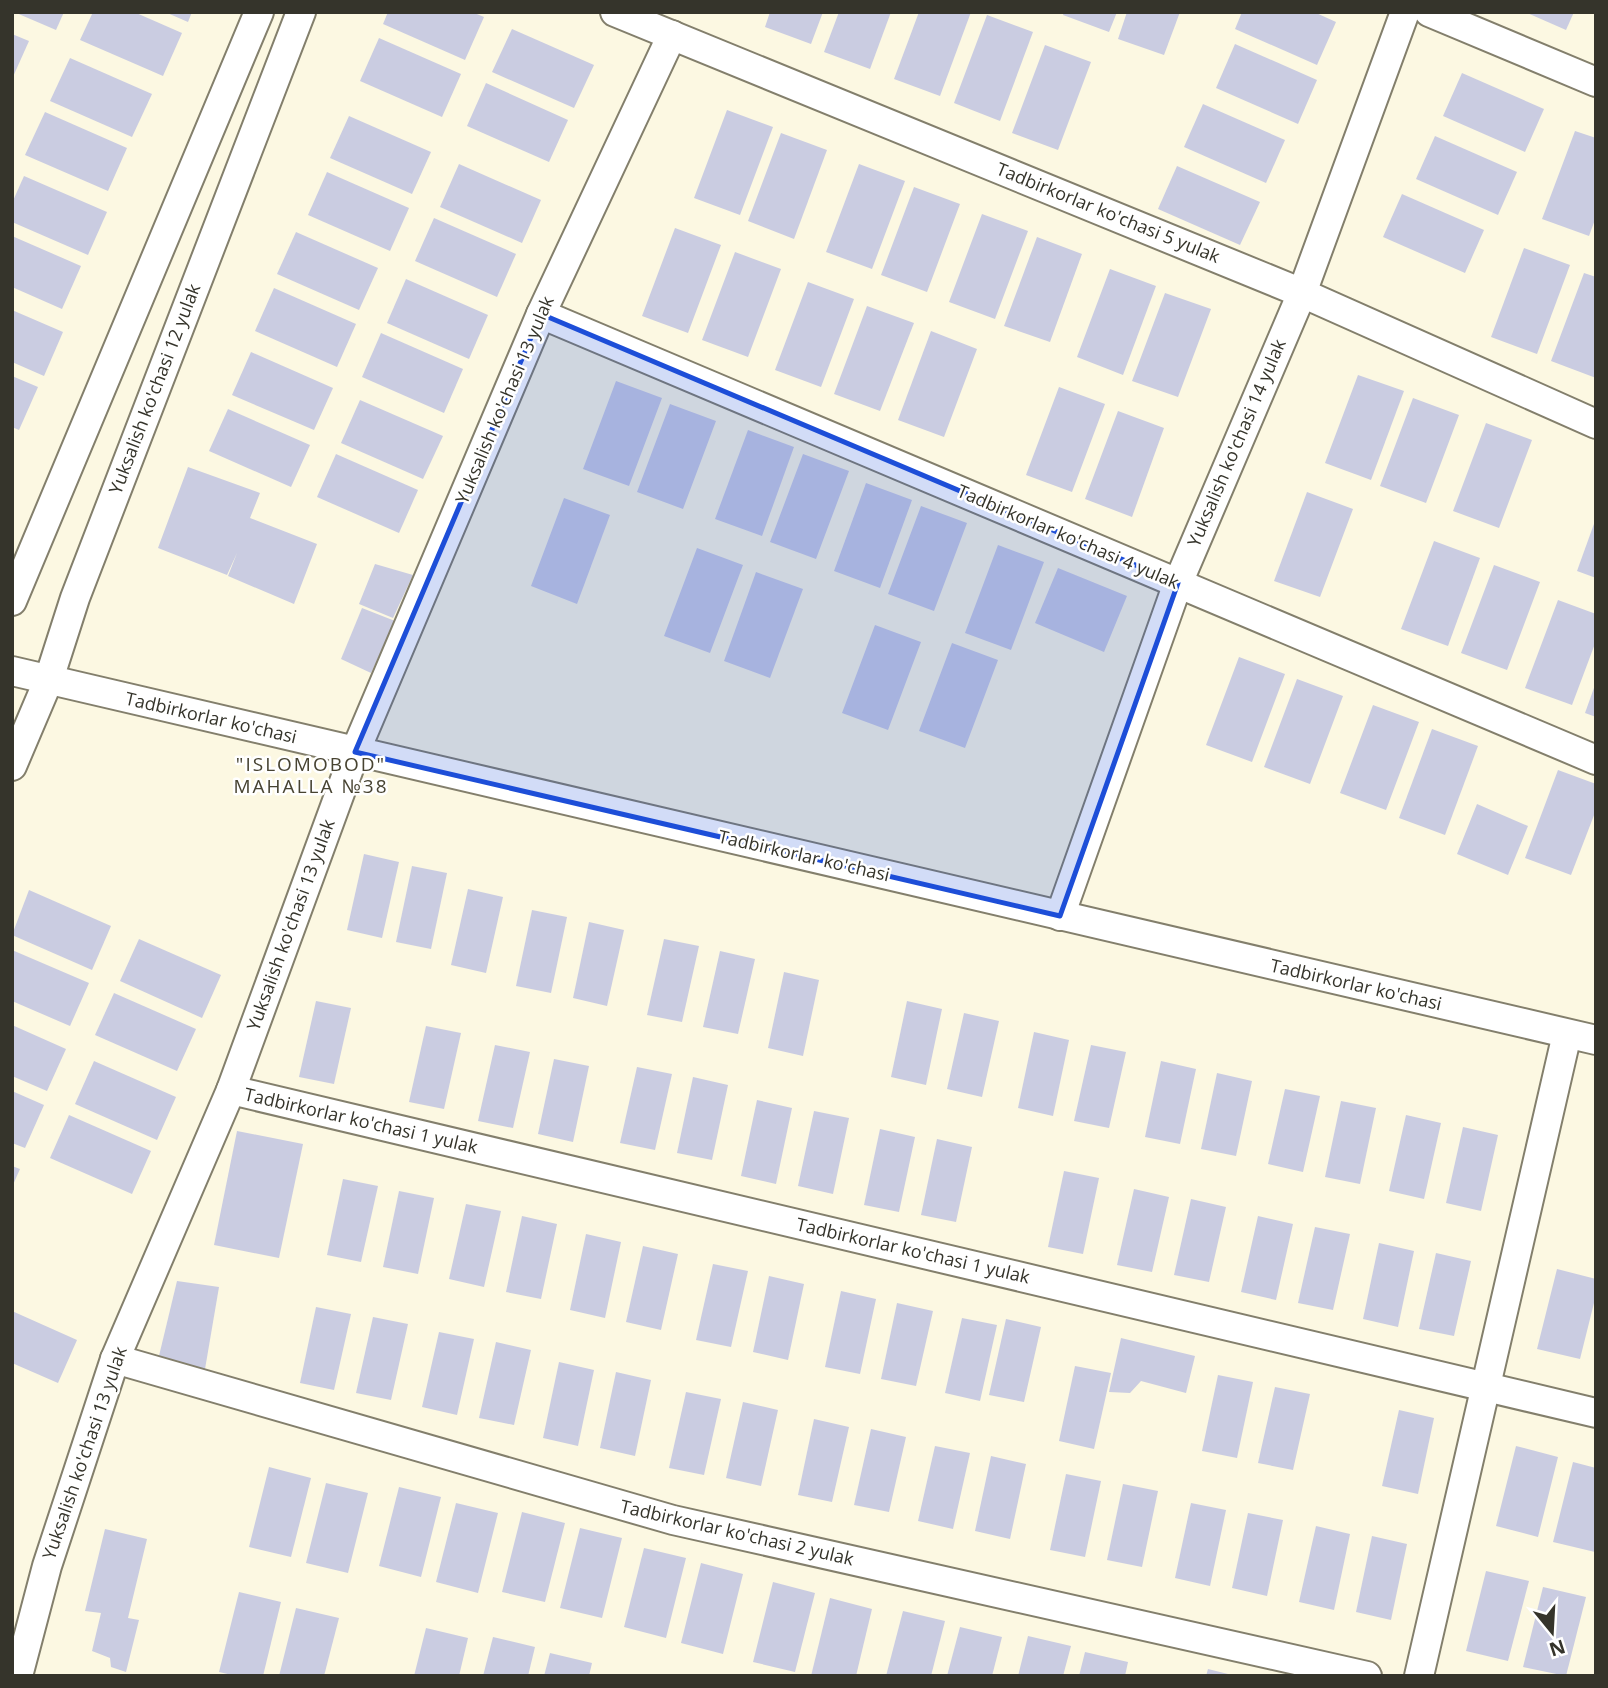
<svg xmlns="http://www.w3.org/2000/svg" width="1608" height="1688" font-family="'Open Sans',sans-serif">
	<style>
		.building { fill: #cacce1 }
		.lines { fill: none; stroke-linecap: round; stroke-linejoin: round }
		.minor-casing { stroke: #837f6c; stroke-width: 32 }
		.minor { stroke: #fff; stroke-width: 28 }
		.marked { fill: #1d4ed8; fill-opacity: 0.2; stroke: #1d4ed8; stroke-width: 5; stroke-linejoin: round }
		.labels { text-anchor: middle; stroke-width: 5; stroke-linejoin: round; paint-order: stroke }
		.street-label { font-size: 18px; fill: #35342b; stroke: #fff }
		.neighbourhood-label { font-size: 19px; letter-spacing: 2px; fill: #474331; stroke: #fff }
	</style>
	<rect width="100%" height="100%" fill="#fcf8e2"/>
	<g class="building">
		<path d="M14,12H64L56,30Z"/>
		<path d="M93,12H134L182,33L163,76L80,40Z"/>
		<path d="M165,12H192L188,22Z"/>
		<path d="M388,12H472L484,17L465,60L383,24Z"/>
		<path d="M770,12H823L811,44L765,27Z"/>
		<path d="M839,12H891L870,69L824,52Z"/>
		<path d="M919,12H971L940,96L894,79Z"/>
		<path d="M1064,12H1117L1109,32L1063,15Z"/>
		<path d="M1127,12H1180L1164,55L1118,39Z"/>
		<path d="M1242,12H1314L1336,22L1317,65L1235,29Z"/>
		<path d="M1525,12H1574L1566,30Z"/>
		<path d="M987,15L1033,32L1000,121L954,103Z"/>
		<path d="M512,29L594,65L574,108L492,72Z"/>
		<path d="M12,34L29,41L12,79Z"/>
		<path d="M379,38L461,74L442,117L360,81Z"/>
		<path d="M1235,44L1317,80L1298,124L1216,88Z"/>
		<path d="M1045,45L1091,62L1058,150L1012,133Z"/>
		<path d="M70,58L152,94L132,137L50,101Z"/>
		<path d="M1462,73L1544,109L1525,152L1443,116Z"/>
		<path d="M486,83L568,120L549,162L467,126Z"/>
		<path d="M1203,104L1285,140L1266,183L1184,147Z"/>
		<path d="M727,110L773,127L740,215L694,198Z"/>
		<path d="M45,112L127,148L108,191L25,155Z"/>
		<path d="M349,116L431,152L412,194L330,158Z"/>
		<path d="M1575,131L1596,138V217L1589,236L1542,219Z"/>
		<path d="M781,133L827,150L794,239L748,221Z"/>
		<path d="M1435,136L1517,172L1498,215L1416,179Z"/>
		<path d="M459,164L541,200L522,243L440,207Z"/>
		<path d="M859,164L905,181L872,269L826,252Z"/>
		<path d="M1177,166L1260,202L1240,245L1158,209Z"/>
		<path d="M327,172L409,208L390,251L308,215Z"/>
		<path d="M24,176L107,212L88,255L12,222V203Z"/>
		<path d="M914,187L960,204L927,292L881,275Z"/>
		<path d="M1402,194L1484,230L1465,273L1383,237Z"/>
		<path d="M982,214L1028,231L995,319L949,302Z"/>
		<path d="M434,218L516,254L497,297L415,261Z"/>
		<path d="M675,228L721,245L688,333L642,316Z"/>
		<path d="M296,232L378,268L359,310L277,274Z"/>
		<path d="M12,236L81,266L62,309L12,287Z"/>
		<path d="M1037,237L1082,254L1050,342L1004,326Z"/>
		<path d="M1524,248L1570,265L1537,354L1491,337Z"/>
		<path d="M735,252L781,269L748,357L702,340Z"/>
		<path d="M1110,269L1156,286L1123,375L1077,357Z"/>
		<path d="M1584,273L1596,277V378L1551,361Z"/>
		<path d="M406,279L488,315L469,359L387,323Z"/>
		<path d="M808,282L854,299L821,387L775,370Z"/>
		<path d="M274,288L356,324L337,367L255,331Z"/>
		<path d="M1165,293L1211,309L1178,397L1132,381Z"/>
		<path d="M867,306L914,323L880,411L834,394Z"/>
		<path d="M12,310L63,332L44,376L12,362Z"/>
		<path d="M931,331L977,349L944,437L898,420Z"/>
		<path d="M381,333L463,369L444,413L362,377Z"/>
		<path d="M251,352L333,388L314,430L232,395Z"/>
		<path d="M1358,375L1404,391L1371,480L1325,463Z"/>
		<path d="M12,376L38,387L19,430L12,427Z"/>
		<path d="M616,381L662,398L629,486L583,469Z"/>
		<path d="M1059,387L1105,404L1072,492L1026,475Z"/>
		<path d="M1413,398L1459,415L1426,503L1380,486Z"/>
		<path d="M360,400L443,436L423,479L341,443Z"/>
		<path d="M670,404L716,421L683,509L637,492Z"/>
		<path d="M228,409L310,445L291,487L209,451Z"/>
		<path d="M1118,411L1164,428L1132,517L1085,499Z"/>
		<path d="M1486,423L1532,440L1499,528L1453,511Z"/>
		<path d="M748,430L794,447L762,536L715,519Z"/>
		<path d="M336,454L418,490L399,533L317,497Z"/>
		<path d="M803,454L849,471L816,559L770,542Z"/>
		<path d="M188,467L260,493L250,518L317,544L294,604L228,576L237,553L227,575L158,548Z"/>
		<path d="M866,483L912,500L880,588L834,571Z"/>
		<path d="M1307,492L1353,509L1320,597L1274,581Z"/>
		<path d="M564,498L610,515L577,604L531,586Z"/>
		<path d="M921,506L967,523L934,611L888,594Z"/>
		<path d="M1595,521H1596V578L1577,571Z"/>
		<path d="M1434,541L1480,558L1448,646L1401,629Z"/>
		<path d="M998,545L1044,562L1011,650L965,633Z"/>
		<path d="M697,548L743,565L710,653L664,636Z"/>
		<path d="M375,564L413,575L393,618L359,604Z"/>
		<path d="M1494,565L1540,582L1507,670L1461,653Z"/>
		<path d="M1058,568L1127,596L1104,652L1035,623Z"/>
		<path d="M756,572L803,589L770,678L724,661Z"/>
		<path d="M1558,600L1596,614V641L1572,705L1525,688Z"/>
		<path d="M362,608L395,621L371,673L341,659Z"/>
		<path d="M875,625L921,642L888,730L842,713Z"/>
		<path d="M952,643L998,660L965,748L919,731Z"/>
		<path d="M1239,657L1285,674L1252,762L1206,745Z"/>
		<path d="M1297,679L1343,696L1310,784L1264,767Z"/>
		<path d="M1595,685H1596V717L1585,713Z"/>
		<path d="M1373,705L1419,722L1386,810L1340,793Z"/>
		<path d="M1432,729L1478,746L1445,835L1399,818Z"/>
		<path d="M1558,770L1596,784V810L1571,875L1525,858Z"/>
		<path d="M1477,804L1528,826L1508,875L1457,854Z"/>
		<path d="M364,854L399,862L382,938L347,930Z"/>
		<path d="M412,866L447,873L431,949L396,942Z"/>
		<path d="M468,889L503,897L486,973L451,965Z"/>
		<path d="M29,890L111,926L92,970L12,935Z"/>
		<path d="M532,910L567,917L551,993L516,986Z"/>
		<path d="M589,922L624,930L607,1006L573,998Z"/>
		<path d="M139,939L221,975L202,1018L120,981Z"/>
		<path d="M664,939L699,946L682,1022L647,1015Z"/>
		<path d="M12,950L89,983L70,1026L12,1001Z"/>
		<path d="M720,951L755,959L738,1034L703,1027Z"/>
		<path d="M784,972L819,980L803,1056L768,1048Z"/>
		<path d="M114,993L196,1029L177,1071L95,1035Z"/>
		<path d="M316,1001L351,1008L334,1084L299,1077Z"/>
		<path d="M907,1001L942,1009L926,1085L891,1077Z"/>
		<path d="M964,1013L999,1021L982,1097L947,1089Z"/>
		<path d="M12,1025L66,1049L47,1091L12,1076Z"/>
		<path d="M426,1026L461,1033L444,1109L409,1102Z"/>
		<path d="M1034,1032L1069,1040L1053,1116L1018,1108Z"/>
		<path d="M495,1045L530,1052L513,1128L478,1121Z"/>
		<path d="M1091,1045L1126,1052L1109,1128L1074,1121Z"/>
		<path d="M554,1059L589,1066L573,1142L538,1134Z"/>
		<path d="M94,1061L176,1097L157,1140L75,1104Z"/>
		<path d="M1161,1061L1196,1069L1180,1144L1145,1137Z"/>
		<path d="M637,1067L672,1074L655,1150L620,1143Z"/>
		<path d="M1217,1073L1252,1081L1236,1156L1201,1149Z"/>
		<path d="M693,1077L728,1085L712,1160L677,1153Z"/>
		<path d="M1285,1089L1320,1096L1303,1172L1268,1164Z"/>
		<path d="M12,1091L44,1105L25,1148L12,1143Z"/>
		<path d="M757,1100L792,1108L776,1184L741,1176Z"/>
		<path d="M1341,1101L1376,1108L1360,1184L1325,1177Z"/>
		<path d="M814,1111L849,1118L833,1194L798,1186Z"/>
		<path d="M69,1115L151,1151L132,1194L50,1158Z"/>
		<path d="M1406,1115L1441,1123L1424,1199L1389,1191Z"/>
		<path d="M1463,1127L1498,1135L1481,1211L1446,1203Z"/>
		<path d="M880,1129L915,1137L899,1212L864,1205Z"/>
		<path d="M237,1131L303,1144L279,1258L214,1245Z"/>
		<path d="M937,1139L972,1147L956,1222L921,1215Z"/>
		<path d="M12,1166L20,1169L12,1187Z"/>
		<path d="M1064,1171L1099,1178L1083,1254L1048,1247Z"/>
		<path d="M343,1179L378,1186L361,1262L327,1255Z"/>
		<path d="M1134,1189L1169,1197L1152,1272L1117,1265Z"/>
		<path d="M399,1191L434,1198L418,1274L383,1267Z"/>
		<path d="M1191,1199L1226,1207L1209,1282L1174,1275Z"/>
		<path d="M466,1204L501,1211L484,1287L449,1279Z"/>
		<path d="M522,1216L557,1224L541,1299L506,1292Z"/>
		<path d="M1258,1216L1293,1224L1276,1300L1241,1292Z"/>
		<path d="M1315,1227L1350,1234L1333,1310L1298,1303Z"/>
		<path d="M586,1234L621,1242L605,1318L570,1310Z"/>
		<path d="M1379,1243L1414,1251L1398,1327L1363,1319Z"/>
		<path d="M643,1246L678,1254L661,1330L626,1322Z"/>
		<path d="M1436,1253L1471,1261L1454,1336L1419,1329Z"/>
		<path d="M713,1264L748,1271L731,1347L696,1340Z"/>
		<path d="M1557,1269L1596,1279V1295L1580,1359L1537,1349Z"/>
		<path d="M769,1276L804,1284L788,1360L753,1352Z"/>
		<path d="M177,1281L219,1287L204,1375L158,1360Z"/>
		<path d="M841,1291L876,1299L860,1374L825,1367Z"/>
		<path d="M897,1303L933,1311L916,1386L881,1379Z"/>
		<path d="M316,1307L351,1314L334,1390L300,1383Z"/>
		<path d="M12,1311L77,1340L58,1383L12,1363Z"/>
		<path d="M373,1317L408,1324L391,1400L356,1393Z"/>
		<path d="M962,1318L997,1325L980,1401L945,1393Z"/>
		<path d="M1006,1319L1041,1327L1024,1402L989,1395Z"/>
		<path d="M439,1332L474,1339L457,1415L422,1407Z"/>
		<path d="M1121,1338L1195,1356L1186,1393L1141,1381L1130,1393L1109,1392Z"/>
		<path d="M496,1342L531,1350L514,1425L479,1418Z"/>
		<path d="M559,1362L594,1370L578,1446L543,1438Z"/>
		<path d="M1075,1366L1111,1373L1094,1449L1059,1441Z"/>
		<path d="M616,1372L651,1380L635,1456L600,1448Z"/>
		<path d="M1218,1375L1253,1382L1237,1458L1202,1451Z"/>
		<path d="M1275,1387L1310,1394L1293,1470L1258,1463Z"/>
		<path d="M686,1392L721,1399L704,1475L669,1468Z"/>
		<path d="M743,1402L778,1410L761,1486L726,1478Z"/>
		<path d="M1399,1410L1434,1418L1418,1494L1382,1486Z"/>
		<path d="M814,1419L849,1427L832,1502L798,1495Z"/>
		<path d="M871,1429L906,1437L889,1512L854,1505Z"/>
		<path d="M935,1446L970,1453L953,1529L918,1521Z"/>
		<path d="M1516,1446L1558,1457L1538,1537L1496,1526Z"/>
		<path d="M991,1456L1026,1464L1010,1539L975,1531Z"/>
		<path d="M1573,1462L1596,1468L1595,1552L1553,1542Z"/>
		<path d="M269,1467L311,1478L291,1557L249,1547Z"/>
		<path d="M1066,1474L1101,1481L1085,1557L1050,1550Z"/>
		<path d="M326,1483L368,1493L348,1573L306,1563Z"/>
		<path d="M1123,1484L1158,1491L1142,1567L1107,1560Z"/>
		<path d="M399,1487L441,1497L421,1577L379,1566Z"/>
		<path d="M456,1503L498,1513L478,1593L436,1582Z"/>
		<path d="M1191,1503L1226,1510L1210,1586L1175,1578Z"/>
		<path d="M522,1512L565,1523L545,1602L502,1592Z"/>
		<path d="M1248,1513L1283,1520L1267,1596L1232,1588Z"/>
		<path d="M1316,1526L1350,1534L1334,1610L1299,1602Z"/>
		<path d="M580,1528L622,1538L602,1618L560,1608Z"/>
		<path d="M105,1529L147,1539L128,1618L139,1620L126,1672L111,1667L110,1658L92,1651L101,1613L85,1611Z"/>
		<path d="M1372,1536L1407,1544L1391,1620L1356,1612Z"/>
		<path d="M644,1548L686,1558L666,1638L624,1627Z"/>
		<path d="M701,1563L743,1574L723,1654L681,1643Z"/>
		<path d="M1486,1571L1529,1581L1508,1661L1466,1651Z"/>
		<path d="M773,1582L815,1593L795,1672L753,1662Z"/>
		<path d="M1543,1587L1586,1597L1566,1676L1523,1667Z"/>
		<path d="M239,1592L281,1602L263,1676H236L219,1672Z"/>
		<path d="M830,1598L872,1609L856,1676H811Z"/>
		<path d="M296,1608L339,1618L324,1676H279Z"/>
		<path d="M903,1611L945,1621L931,1676H886Z"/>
		<path d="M960,1627L1002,1637L992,1676H947Z"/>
		<path d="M426,1628L468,1638L459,1676H414Z"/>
		<path d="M1028,1636L1071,1646L1063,1676H1018Z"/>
		<path d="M493,1637L535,1647L528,1676H483Z"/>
		<path d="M1085,1652L1128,1662L1125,1676H1079Z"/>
		<path d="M550,1653L592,1663L589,1676H544Z"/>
		<path d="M1208,1669L1232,1675V1676H1206Z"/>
	</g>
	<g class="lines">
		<g class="minor-casing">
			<g id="minor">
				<path d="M615,12L1302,293L1596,424"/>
				<path d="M1429,12L1596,82"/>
				<path d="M541,314L1596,760"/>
				<path d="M12,601L259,12"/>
				<path d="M12,671L1596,1040"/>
				<path d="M12,766L49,679L75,598L301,12"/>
				<path d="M1060,916L1178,583L1302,293L1405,12"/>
				<path d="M231,1090L1596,1413"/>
				<path d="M115,1359L673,1520L1367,1676"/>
				<path d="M18,1676L47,1566L115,1359L231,1090L355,752L541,314L672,35"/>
				<path d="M1419,1676L1567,1034"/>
			</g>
		</g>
		<use href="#minor" class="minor"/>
	</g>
	<path class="marked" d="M541,314L1178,583L1060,916L355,752Z"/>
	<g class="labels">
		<g class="street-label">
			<text transform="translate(1108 213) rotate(22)" y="6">Tadbirkorlar ko'chasi 5 yulak</text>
			<text transform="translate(155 389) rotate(-69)" y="6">Yuksalish ko'chasi 12 yulak</text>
			<text transform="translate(505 400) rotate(-67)" y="6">Yuksalish ko'chasi 13 yulak</text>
			<text transform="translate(1237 443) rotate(-67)" y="6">Yuksalish ko'chasi 14 yulak</text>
			<text transform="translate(1068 537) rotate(23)" y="6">Tadbirkorlar ko'chasi 4 yulak</text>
			<text transform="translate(211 718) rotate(13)" y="6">Tadbirkorlar ko'chasi</text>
			<text transform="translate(804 856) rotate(13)" y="6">Tadbirkorlar ko'chasi</text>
			<text transform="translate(291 925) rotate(-70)" y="6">Yuksalish ko'chasi 13 yulak</text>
			<text transform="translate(1356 985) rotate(13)" y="6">Tadbirkorlar ko'chasi</text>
			<text transform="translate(361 1121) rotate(13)" y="6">Tadbirkorlar ko'chasi 1 yulak</text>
			<text transform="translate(913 1251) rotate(13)" y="6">Tadbirkorlar ko'chasi 1 yulak</text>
			<text transform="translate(85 1453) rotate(-71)" y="6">Yuksalish ko'chasi 13 yulak</text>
			<text transform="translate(737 1533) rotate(13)" y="6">Tadbirkorlar ko'chasi 2 yulak</text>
		</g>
		<g class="neighbourhood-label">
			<text x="311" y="771">"ISLOMOBOD"<tspan x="311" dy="22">MAHALLA №38</tspan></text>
		</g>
	</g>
	<rect width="1608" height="1688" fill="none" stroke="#35342b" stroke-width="28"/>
	<g transform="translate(1552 1632) rotate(162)" stroke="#ffffff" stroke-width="5" paint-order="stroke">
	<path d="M0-5L12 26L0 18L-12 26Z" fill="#35342b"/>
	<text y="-10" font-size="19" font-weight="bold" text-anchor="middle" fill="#35342b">N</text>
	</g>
</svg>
